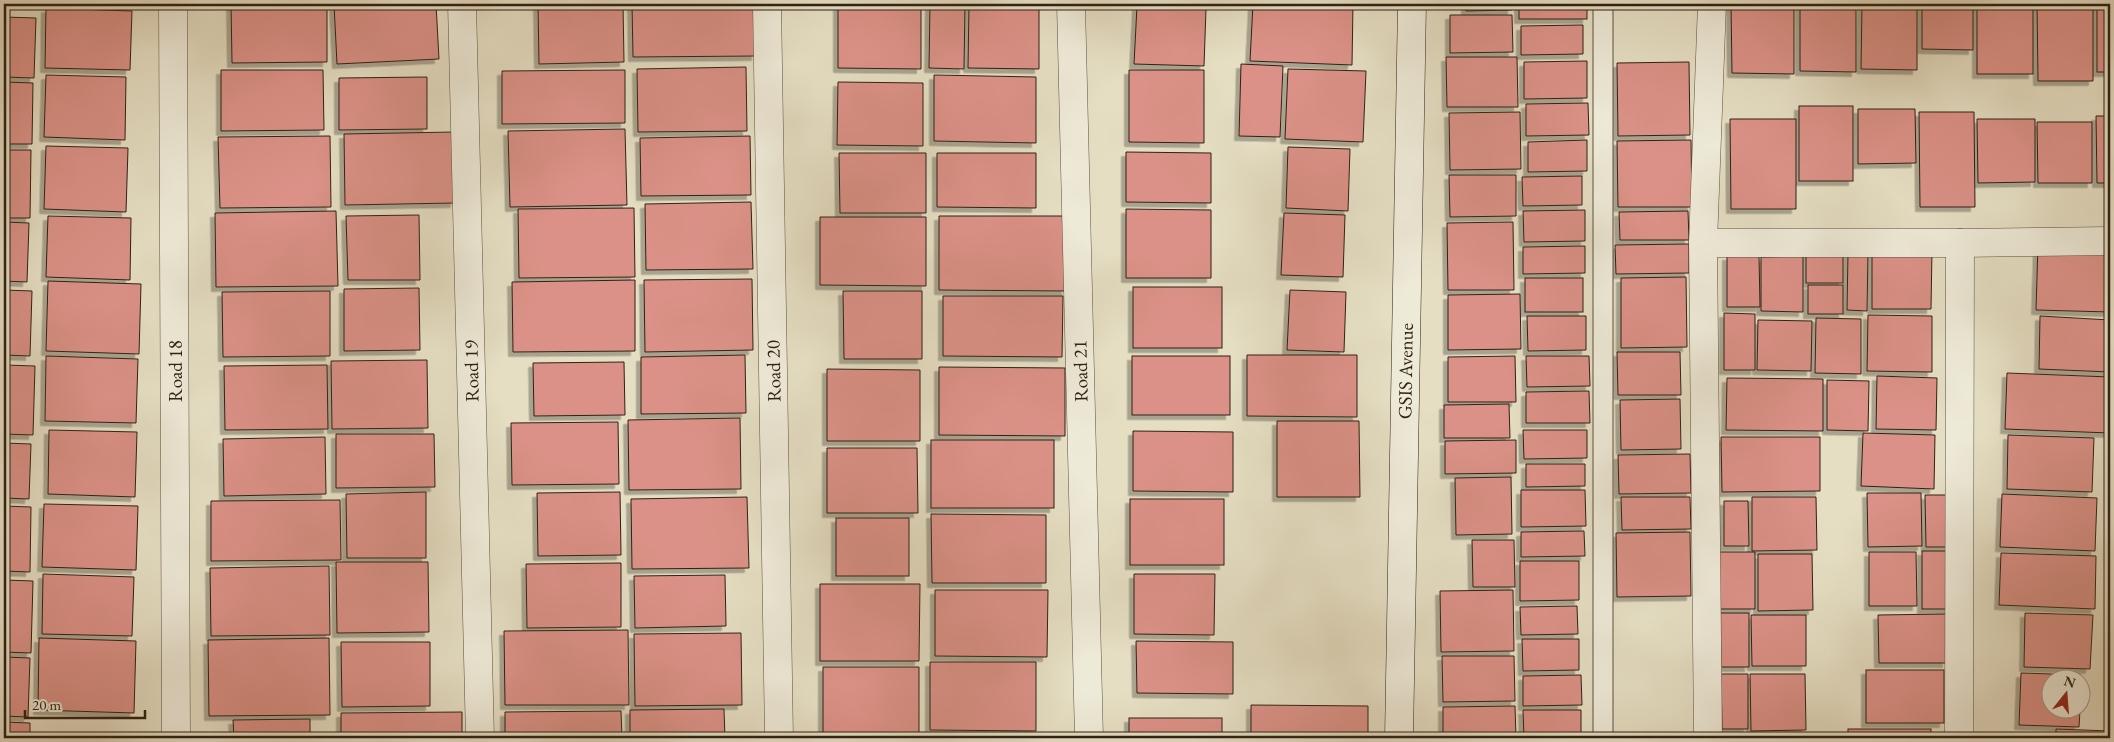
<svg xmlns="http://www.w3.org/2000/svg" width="2114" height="742" font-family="'EB Garamond',serif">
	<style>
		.building { fill: #db9187; stroke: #2f2115; filter: url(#shadow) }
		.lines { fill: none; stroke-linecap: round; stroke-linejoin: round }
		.lane-casing { stroke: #5c5040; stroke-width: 21 }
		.street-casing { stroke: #5c5040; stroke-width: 29 }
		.secondary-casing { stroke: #2f2115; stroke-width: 29 }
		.lane { stroke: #eeead8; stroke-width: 19 }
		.street { stroke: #eeead8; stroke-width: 28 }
		.secondary { stroke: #eeead8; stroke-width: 28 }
		.labels { text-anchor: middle; stroke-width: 4; stroke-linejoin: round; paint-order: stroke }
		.street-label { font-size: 19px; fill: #2f2115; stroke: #eeead8 }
	</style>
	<defs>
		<filter id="shadow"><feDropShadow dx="-4.5" dy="4.5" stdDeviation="0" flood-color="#0004"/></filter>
	</defs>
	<rect width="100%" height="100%" fill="#e5dec3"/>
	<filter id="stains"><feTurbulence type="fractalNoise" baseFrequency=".004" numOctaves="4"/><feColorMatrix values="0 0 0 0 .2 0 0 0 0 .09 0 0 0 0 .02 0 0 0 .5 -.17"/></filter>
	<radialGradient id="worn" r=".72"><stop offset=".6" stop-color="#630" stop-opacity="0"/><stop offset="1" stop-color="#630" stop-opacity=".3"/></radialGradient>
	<g class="building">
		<path d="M231,4H327V62L232,63Z"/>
		<path d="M334,4H436L439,59L337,64Z"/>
		<path d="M538,4H623L624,62L539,64Z"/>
		<path d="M632,4H755L756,56L633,57Z"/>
		<path d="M930,4H965L964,69L929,68Z"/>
		<path d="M1253,4H1353L1352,65L1250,61Z"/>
		<path d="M1466,4H1512V10L1466,11Z"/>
		<rect x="1519" y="4" width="68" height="15"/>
		<path d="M1731,4H1794V74L1732,73Z"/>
		<path d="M1800,4H1856V72L1800,71Z"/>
		<path d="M1862,4H1917V70L1861,69Z"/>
		<path d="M1922,4H1973V50L1922,49Z"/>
		<rect x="1977" y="4" width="56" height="70"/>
		<path d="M2037,4H2093V81H2038Z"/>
		<rect x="2097" y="4" width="13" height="68"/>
		<path d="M969,5H1039V69L968,68Z"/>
		<path d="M838,6L921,7V69L838,68Z"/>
		<path d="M1137,6L1206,9L1204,66L1134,64Z"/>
		<path d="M46,8L132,11L130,70L45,68Z"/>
		<path d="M1450,15H1512L1513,52L1450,53Z"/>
		<path d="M4,17L36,18L34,78L4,77Z"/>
		<path d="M1583,25V54L1521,55V26Z"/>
		<path d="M1446,57H1517L1518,107H1447Z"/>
		<path d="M1587,61V98L1524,99V62Z"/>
		<path d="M1689,62L1690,135L1618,136L1617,63Z"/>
		<path d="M1241,64L1283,66L1280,137L1239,136Z"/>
		<path d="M746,67L747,131L638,132L637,69Z"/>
		<path d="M1288,69L1366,71L1363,142L1285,139Z"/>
		<path d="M221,70H323L324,130L221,131Z"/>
		<path d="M625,70V123L502,124V71Z"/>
		<path d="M1129,70H1204V143L1129,142Z"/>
		<path d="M46,75L126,77L125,140L44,137Z"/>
		<path d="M934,75L1036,77V143L934,141Z"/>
		<path d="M427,77V129L339,130V78Z"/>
		<path d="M4,82L33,83L32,144H4Z"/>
		<path d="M838,82L923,83V146L837,145Z"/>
		<path d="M1588,103L1589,135L1526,136V104Z"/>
		<rect x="1799" y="106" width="54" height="75"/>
		<path d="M1858,109H1915L1916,163L1858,164Z"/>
		<path d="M1520,112L1521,169L1450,170L1449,113Z"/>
		<path d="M1919,112H1974L1975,207H1920Z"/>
		<path d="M2096,116H2110V183H2097Z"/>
		<path d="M1730,119H1796V209H1731Z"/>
		<path d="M1977,119H2035V182L1978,183Z"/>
		<path d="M2037,122H2092V183H2038Z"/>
		<path d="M625,129L627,205L510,207L508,131Z"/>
		<path d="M454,132L455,203L345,205L344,134Z"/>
		<path d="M330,136L331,207L220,208L218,137Z"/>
		<path d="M750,136L751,195L641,196L640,138Z"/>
		<path d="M1587,140V171L1528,172V142Z"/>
		<path d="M1691,140L1692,207H1618L1617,141Z"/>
		<path d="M46,146L128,148L126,212L44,209Z"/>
		<path d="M1288,147L1350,149L1348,211L1286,208Z"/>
		<path d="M4,150H31L30,218H4Z"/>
		<path d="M1126,152L1211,153V203L1126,202Z"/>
		<path d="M839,153H926V213H840Z"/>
		<path d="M937,153H1036V208L937,207Z"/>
		<path d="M1449,175H1516V216L1450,217Z"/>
		<path d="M1582,176V205L1523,206L1522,177Z"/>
		<path d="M751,202L753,269L646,270L645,204Z"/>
		<path d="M634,208L635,277L519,278L518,209Z"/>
		<path d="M1126,209L1211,210V278H1126Z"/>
		<path d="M1585,210V241L1524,242L1523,211Z"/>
		<path d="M336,211L338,286L216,287L215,213Z"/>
		<path d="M1688,211L1689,240H1620L1619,212Z"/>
		<path d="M1284,213L1345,215L1343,277L1281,275Z"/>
		<path d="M419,215L420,280H348L346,216Z"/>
		<path d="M48,216L131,218L130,280L46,277Z"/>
		<path d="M939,216H1066V291L939,290Z"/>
		<path d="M820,217H926V286L820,285Z"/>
		<path d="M4,222L29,223L27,282L4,281Z"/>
		<path d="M1513,222L1514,290H1448L1447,223Z"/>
		<path d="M1689,244V273L1616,274L1615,245Z"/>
		<path d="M2038,244L2110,247V312L2036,310Z"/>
		<path d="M1585,246V273L1523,274V247Z"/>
		<rect x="1806" y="246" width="37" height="37"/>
		<path d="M1872,250L1932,251L1931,309H1872Z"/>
		<path d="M1848,253H1868L1867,311L1847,310Z"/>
		<path d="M1727,256H1759L1760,307H1727Z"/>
		<path d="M1803,256V312L1761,311V257Z"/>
		<path d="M1686,277L1687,347L1621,348V278Z"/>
		<rect x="1525" y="278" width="58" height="34"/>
		<path d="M752,279L753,350L645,352L644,280Z"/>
		<path d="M635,280V351L513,352L512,282Z"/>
		<path d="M48,281L141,284L139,354L46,351Z"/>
		<rect x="1808" y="285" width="35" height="29"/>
		<rect x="1133" y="287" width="89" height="61"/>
		<path d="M419,288L420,350L344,351V289Z"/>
		<path d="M4,290L32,291L30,356L4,355Z"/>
		<path d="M1290,290L1346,292L1344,352L1287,350Z"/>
		<path d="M330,291V356L223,357L222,292Z"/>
		<path d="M843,291H922V359H844Z"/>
		<path d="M1520,294L1521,349L1448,350V295Z"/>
		<path d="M943,296H1063L1062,357L943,356Z"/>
		<path d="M1724,313L1755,314V370H1724Z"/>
		<path d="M1868,315L1932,316V372L1867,371Z"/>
		<path d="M1527,316H1586V350L1528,351Z"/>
		<path d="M2040,316L2110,320V372L2039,369Z"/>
		<path d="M1816,318L1861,319V374L1815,373Z"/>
		<path d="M1758,320L1812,321L1811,371L1757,370Z"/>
		<path d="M1617,352H1680L1681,395H1618Z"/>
		<path d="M745,355L746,413L641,414V357Z"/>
		<path d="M1247,355H1357V417L1247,416Z"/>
		<path d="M46,356L138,359L136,423L45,421Z"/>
		<rect x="1132" y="356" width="98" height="59"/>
		<path d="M1515,356L1516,402H1448V357Z"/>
		<path d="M1526,356H1589L1590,386L1527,387Z"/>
		<path d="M427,360L428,428L332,429L331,361Z"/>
		<path d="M624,362L625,415L534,416L533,363Z"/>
		<path d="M4,365L35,366L33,435L4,434Z"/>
		<path d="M327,365L328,429L225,430L224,366Z"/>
		<path d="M939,367L1065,368V436L939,435Z"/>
		<path d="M827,369L920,370V441H827Z"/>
		<path d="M2007,373L2110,377V433L2005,429Z"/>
		<path d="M1877,376L1937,378L1936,430L1876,429Z"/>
		<path d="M1727,378L1823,379V431L1726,430Z"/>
		<path d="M1827,380L1869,381L1868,431L1827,430Z"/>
		<path d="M1589,391L1590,423H1526V392Z"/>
		<path d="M1680,399L1681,449L1621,450L1620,400Z"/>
		<path d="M1509,404L1510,438H1444V405Z"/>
		<path d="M740,418L741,489L629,490L628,420Z"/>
		<path d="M1277,421H1359L1360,497H1277Z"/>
		<path d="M618,422L619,484L512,485L511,423Z"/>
		<path d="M49,430L137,432L135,497L48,494Z"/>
		<path d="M1523,430H1587V458L1524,459Z"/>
		<path d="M1133,431L1233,432V492L1133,491Z"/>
		<path d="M1863,433L1935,435L1934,489L1861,486Z"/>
		<path d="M336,434H434L435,487L336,488Z"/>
		<path d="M2008,435L2094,438L2092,492L2007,489Z"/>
		<path d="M325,437L326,494L224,496L223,439Z"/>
		<path d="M1721,437H1820V491L1722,492Z"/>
		<rect x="931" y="440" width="123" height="68"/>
		<path d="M1516,440V473L1445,474V441Z"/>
		<path d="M4,443L31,444L29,499L4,498Z"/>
		<path d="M827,448H917L918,513H827Z"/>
		<path d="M1690,454L1691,493L1619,494L1618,455Z"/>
		<path d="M1526,464H1585V486L1526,487Z"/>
		<path d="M1511,477L1512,534L1456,535L1455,478Z"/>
		<path d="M1521,490H1585L1586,526L1521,527Z"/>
		<path d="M426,492V558H347L346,494Z"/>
		<path d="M620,492L621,555L538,556L537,493Z"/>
		<path d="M1867,493H1921L1922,546L1868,547Z"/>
		<path d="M2002,494L2097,498L2095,551L2000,547Z"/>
		<path d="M1925,495H1958L1959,547H1926Z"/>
		<path d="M747,497L749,568L632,569L631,499Z"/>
		<path d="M1621,497H1690L1691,529L1622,530Z"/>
		<path d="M1752,497H1816L1817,550L1752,551Z"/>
		<rect x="1130" y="499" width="94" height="66"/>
		<path d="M340,500L341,560L211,561V501Z"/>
		<path d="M1724,501H1748L1749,546H1724Z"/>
		<path d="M44,504L138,506L136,570L42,567Z"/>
		<path d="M4,506L31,507L30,572L4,571Z"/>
		<path d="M931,514L1046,515V583H932Z"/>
		<rect x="836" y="518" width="73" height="58"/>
		<path d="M1584,531L1585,556L1521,557V532Z"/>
		<path d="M1690,532L1691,596L1617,597L1616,533Z"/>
		<path d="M1472,540H1514L1515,587H1473Z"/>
		<rect x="1922" y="551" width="36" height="58"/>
		<path d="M1719,552H1755V609H1720Z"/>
		<path d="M1869,552H1916L1917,606H1869Z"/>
		<path d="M2001,553L2096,556L2095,609L1999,605Z"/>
		<path d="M1758,554H1812L1813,610L1758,611Z"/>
		<path d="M1520,561H1579V600L1520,601Z"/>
		<path d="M336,562H428L429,632L337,633Z"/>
		<path d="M621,563V627L527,628L526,564Z"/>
		<path d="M329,566L330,635L211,636L210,568Z"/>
		<path d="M43,574L134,577L132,636L42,634Z"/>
		<path d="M1134,574H1215L1214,635L1134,634Z"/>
		<path d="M725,575L726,626L635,628L634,576Z"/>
		<path d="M4,580L33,581L31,653L4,652Z"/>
		<path d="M820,584H920L919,661H820Z"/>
		<path d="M935,590H1048L1047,657L935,656Z"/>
		<path d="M1513,590L1514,651L1441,652L1440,591Z"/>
		<path d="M1577,606L1578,634L1521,635L1520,607Z"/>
		<path d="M1720,613H1749V667H1721Z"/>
		<path d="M2025,613L2093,615L2090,669L2024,667Z"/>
		<path d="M1947,614V663H1879L1878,615Z"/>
		<path d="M1751,615H1806V666H1752Z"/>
		<path d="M628,630L629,705H505L504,631Z"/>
		<path d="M741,633L742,705L635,706L634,634Z"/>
		<path d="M39,638L136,641L134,713L38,710Z"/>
		<path d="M329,638L330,715L209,716L208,640Z"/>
		<path d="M1522,639H1579V670L1523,671Z"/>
		<path d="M1136,641L1233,642V694L1137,693Z"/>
		<path d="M341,642H430V706L342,707Z"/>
		<path d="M1442,656H1514L1515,701L1443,702Z"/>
		<path d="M4,657L30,658L28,717L4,716Z"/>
		<path d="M930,662H1036V731L930,730Z"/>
		<path d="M823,667H919V734L823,733Z"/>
		<rect x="1866" y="670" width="78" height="53"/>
		<path d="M2021,673L2081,675V680H2052V710H2080L2079,727L2019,725Z"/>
		<path d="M1721,674H1748V729H1722Z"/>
		<path d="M1750,674H1805L1806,730L1751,731Z"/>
		<path d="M1581,675L1582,705L1523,706V676Z"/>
		<path d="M1251,705L1368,706V738H1251Z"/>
		<path d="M1515,706L1516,738H1443V707Z"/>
		<path d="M724,709L725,738H630V710Z"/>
		<path d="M1523,710H1581V738H1524Z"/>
		<path d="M621,711L622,738H505V712Z"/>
		<path d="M462,712V738H341V713Z"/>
		<rect x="1129" y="718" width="93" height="20"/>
		<path d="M310,719V738H234L233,720Z"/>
		<path d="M4,722L30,723V738H4Z"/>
		<rect x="1848" y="729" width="83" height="9"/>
		<path d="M2056,729L2110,731V738H2056Z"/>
		<rect x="1723" y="734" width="25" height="4"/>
		<rect x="1750" y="734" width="58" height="4"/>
		<rect x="1812" y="735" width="30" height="3"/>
	</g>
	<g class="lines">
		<g class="lane-casing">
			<path id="lane" d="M1603,4V738"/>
		</g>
		<g class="street-casing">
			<g id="street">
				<path d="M173,4L176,738"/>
				<path d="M462,4L480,738"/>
				<path d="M767,4L779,738"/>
				<path d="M1071,4L1089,738"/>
				<path d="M1703,243H1960L2110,241"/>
				<path d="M1708,738L1703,243L1712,4"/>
				<path d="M1959,738L1960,243"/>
			</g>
		</g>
		<g class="secondary-casing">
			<path id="secondary" d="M1399,738L1412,4"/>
		</g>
		<use href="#lane" class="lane"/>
		<use href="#street" class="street"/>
		<use href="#secondary" class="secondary"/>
	</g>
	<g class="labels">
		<g class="street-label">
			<text transform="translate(175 371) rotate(-90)" y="7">Road 18</text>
			<text transform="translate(471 371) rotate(-91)" y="7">Road 19</text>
			<text transform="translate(773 371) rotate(-91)" y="7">Road 20</text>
			<text transform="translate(1080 371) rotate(-91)" y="7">Road 21</text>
			<text transform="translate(1405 371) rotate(-89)" y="7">GSIS Avenue</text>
		</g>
	</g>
	<rect width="2114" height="742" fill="none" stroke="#e5dec3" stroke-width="20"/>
	<rect x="5" y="5" width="2104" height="732" fill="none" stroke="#2f2115" stroke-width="2.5"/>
	<rect x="10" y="10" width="2094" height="722" fill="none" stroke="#2f2115"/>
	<g transform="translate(2066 694) rotate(17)"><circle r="24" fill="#eeead8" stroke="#a29a8a"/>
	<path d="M0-4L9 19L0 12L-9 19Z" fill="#8f2418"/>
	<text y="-8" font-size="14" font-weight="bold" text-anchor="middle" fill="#2f2115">N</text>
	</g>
	<path d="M25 710v8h120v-8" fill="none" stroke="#2f2115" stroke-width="2.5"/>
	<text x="32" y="710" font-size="15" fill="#2f2115" stroke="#eeead8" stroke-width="4" paint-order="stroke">20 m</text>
	<rect width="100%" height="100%" filter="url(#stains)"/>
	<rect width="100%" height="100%" fill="url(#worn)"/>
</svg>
